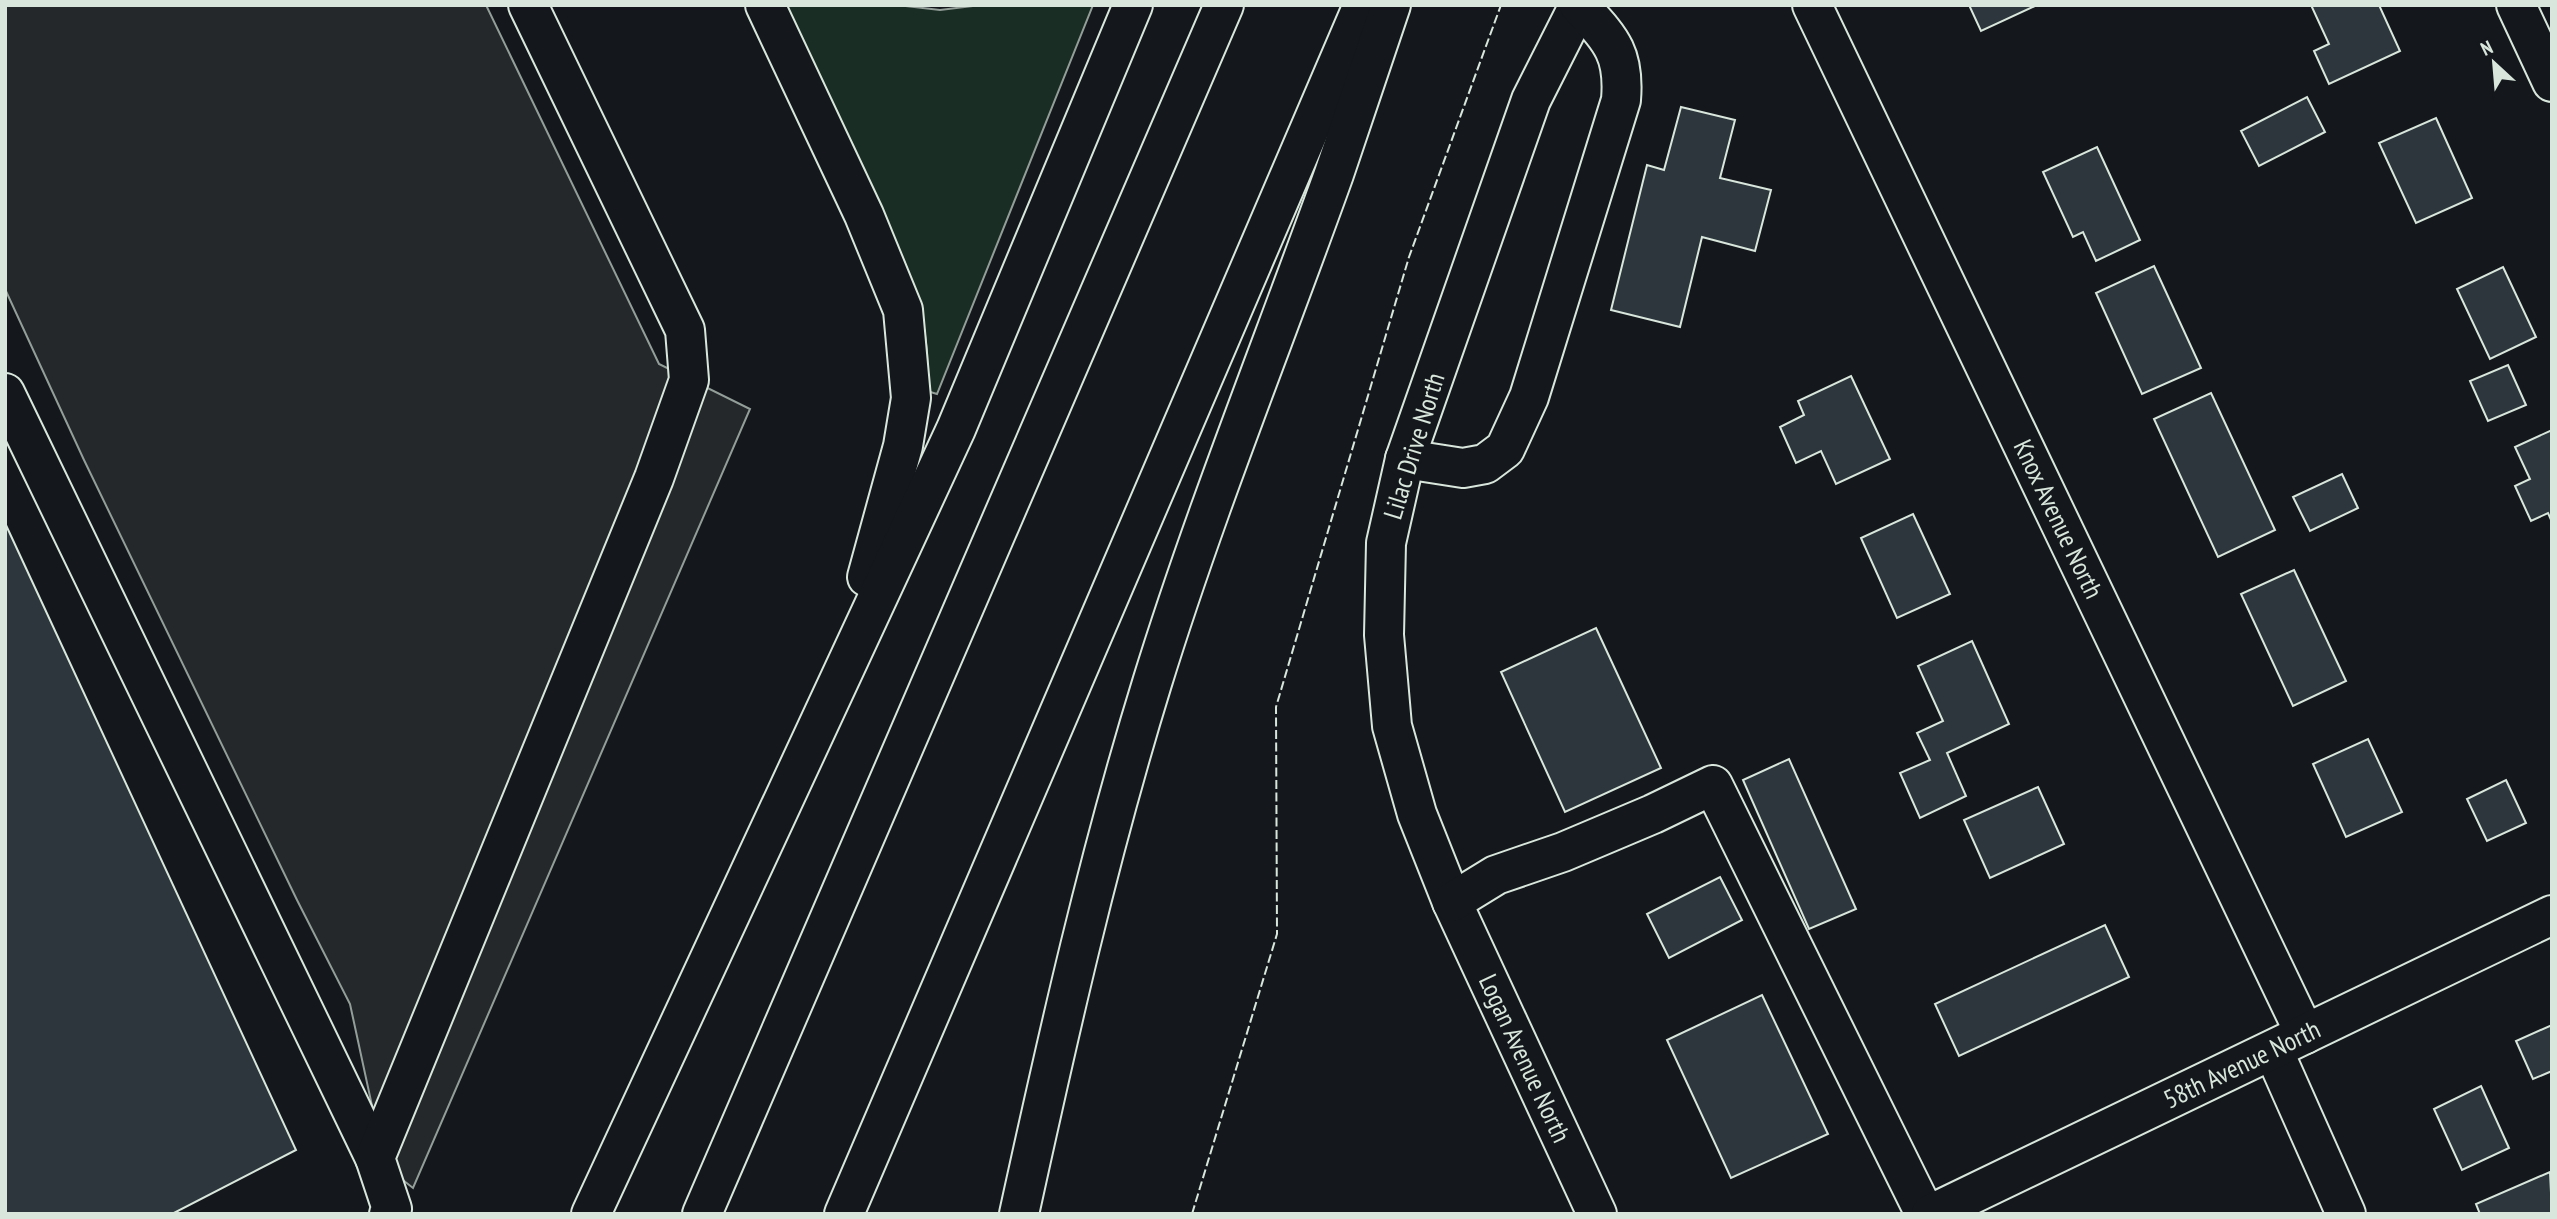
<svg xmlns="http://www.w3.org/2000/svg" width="2557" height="1219" font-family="'PT Sans Narrow',sans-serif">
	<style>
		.green { fill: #1a2d24; stroke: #939e99; stroke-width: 2 }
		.parking { fill: #24282b; stroke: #939e99; stroke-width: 2 }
		.building { fill: #2c363c; stroke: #d8e6dc; stroke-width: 2 }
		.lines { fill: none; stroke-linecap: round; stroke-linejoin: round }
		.minor-casing { stroke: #d8e6dc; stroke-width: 42 }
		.highway-casing { stroke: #d8e6dc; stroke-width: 42 }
		.minor { stroke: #14181c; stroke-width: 38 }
		.highway { stroke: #14181c; stroke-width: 38 }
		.fence { stroke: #d8e6dc; stroke-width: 2; stroke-dasharray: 9 3.5; stroke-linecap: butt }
		.labels { text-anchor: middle; stroke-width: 5; stroke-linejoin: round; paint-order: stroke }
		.street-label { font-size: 26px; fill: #d8e6dc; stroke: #14181c }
	</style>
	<rect width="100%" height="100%" fill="#14181c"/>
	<path class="green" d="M784,5H897L940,10L981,5H1093L937,394L927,391C934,306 896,243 861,169C836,115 810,60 784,5Z"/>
	<path class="parking" d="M5,5H486L659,364L750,409L413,1188L385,1166L350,1004L297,900L84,460L5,289Z"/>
	<g class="building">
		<path d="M1969,5H2037L1981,31Z"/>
		<path d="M2311,5H2379L2400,51L2329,84L2314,51L2329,44Z"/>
		<path d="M2307,97L2325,132L2259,166L2241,131Z"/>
		<path d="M1681,107L1735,120L1720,178L1771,190L1755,251L1702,237L1680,327L1611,310L1647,165L1664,170Z"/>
		<path d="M2436,118L2472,198L2416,223L2379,143Z"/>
		<path d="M2097,147L2140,240L2096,261L2083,232L2073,237L2043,172Z"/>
		<path d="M2154,266L2201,368L2142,394L2096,293Z"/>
		<path d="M2503,267L2536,337L2490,359L2457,289Z"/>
		<path d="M2508,365L2526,405L2488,421L2470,381Z"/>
		<path d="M1851,376L1890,459L1836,484L1821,451L1796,463L1780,427L1804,415L1798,401Z"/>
		<path d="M2211,393L2275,530L2218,557L2154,419Z"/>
		<path d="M2552,430V522L2548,513L2531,521L2515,486L2530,479L2515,447Z"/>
		<path d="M2342,474L2358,508L2310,531L2293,497Z"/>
		<path d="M1913,514L1950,594L1897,618L1861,538Z"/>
		<path d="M5,523L296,1150L172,1214H5Z"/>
		<path d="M2294,570L2346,681L2293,706L2241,594Z"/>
		<path d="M1596,628L1661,768L1565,812L1501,672Z"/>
		<path d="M1972,641L2009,724L1947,753L1966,796L1920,818L1900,773L1930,760L1917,733L1943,721L1918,666Z"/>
		<path d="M2368,739L2402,812L2346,837L2313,764Z"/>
		<path d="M1789,759L1856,909L1809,929L1743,780Z"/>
		<path d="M2506,780L2526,823L2487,841L2467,799Z"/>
		<path d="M2038,787L2064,844L1990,878L1964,820Z"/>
		<path d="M1720,877L1742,920L1669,958L1647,914Z"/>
		<path d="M2105,925L2129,977L1959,1056L1935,1004Z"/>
		<path d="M1762,995L1828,1134L1731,1178L1667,1040Z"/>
		<path d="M2552,1025V1071L2533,1079L2516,1041Z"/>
		<path d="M2481,1086L2509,1148L2462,1170L2434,1109Z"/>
		<path d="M2550,1172L2552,1214H2480L2476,1204Z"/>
	</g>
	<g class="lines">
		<g class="minor-casing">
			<g id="minor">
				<path id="s1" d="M1579,5L1531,100L1405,459L1386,543L1384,635L1392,726L1417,814L1452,902L1597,1214"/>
				<path id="s2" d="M1812,5L2305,1034"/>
				<path d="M2516,5L2552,82"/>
				<path d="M5,393L375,1158"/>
				<path d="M1405,459L1463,468L1485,464L1505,449L1529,397L1621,100C1625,52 1610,39 1579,5"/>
				<path d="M1452,902L1496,875L1563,852L1653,814L1713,785L1925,1214"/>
				<path d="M2273,1050L2346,1214"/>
				<path d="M389,1214L392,1209L375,1158L654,478L689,380L685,330L528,5"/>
				<path id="s3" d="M1931,1214L2552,915"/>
			</g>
		</g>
		<g class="highway-casing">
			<g id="highway">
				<path d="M765,5L864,215L903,310L911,398L903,446L867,577"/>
				<path d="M591,1214L956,429L1133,5"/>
				<path d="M702,1214L1224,5"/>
				<path d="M844,1214L1363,5"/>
				<path d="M1019,1214C1058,1036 1098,858 1152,683C1205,511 1273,344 1334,174C1353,118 1372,61 1391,5"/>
			</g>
		</g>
		<use href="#minor" class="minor"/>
		<use href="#highway" class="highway"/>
		<path class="fence" d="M1192,1214L1277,934L1276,707L1409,257L1501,5"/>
	</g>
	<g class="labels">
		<g class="street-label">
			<text transform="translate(1414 446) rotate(-73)" y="9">Lilac Drive North</text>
			<text dy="9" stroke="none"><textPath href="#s2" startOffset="570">Knox Avenue North</textPath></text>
			<text dy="9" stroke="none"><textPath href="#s1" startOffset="1115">Logan Avenue North</textPath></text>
			<text dy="9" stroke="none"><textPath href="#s3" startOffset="345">58th Avenue North</textPath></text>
		</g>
	</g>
	<rect width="2557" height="1219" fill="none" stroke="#d8e6dc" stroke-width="14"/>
	<g transform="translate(2494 63) rotate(334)" stroke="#14181c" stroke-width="5" paint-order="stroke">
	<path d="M0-5L12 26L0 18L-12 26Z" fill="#d8e6dc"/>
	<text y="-10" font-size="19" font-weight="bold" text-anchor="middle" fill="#d8e6dc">N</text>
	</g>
</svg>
